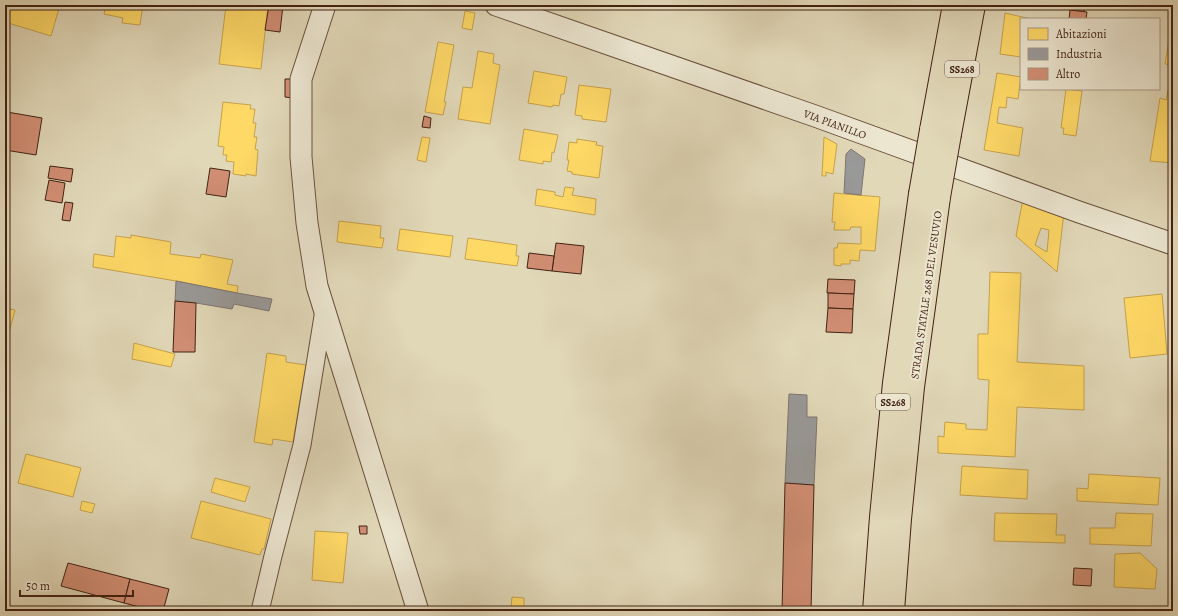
<svg xmlns="http://www.w3.org/2000/svg" width="1178" height="616" font-family="Alegreya,serif">
	<style>
		.homes { fill: #ffd966; stroke: #c6a24d; fill-rule: evenodd }
		.industry { fill: #999; stroke: #7f7571 }
		.building { fill: #d18e74; stroke: #422213 }
		.lines { fill: none; stroke-linecap: round; stroke-linejoin: round }
		.minor-casing { stroke: #6a503c; stroke-width: 19 }
		.tertiary-casing { stroke: #6a503c; stroke-width: 23 }
		.trunk-casing { stroke: #422213; stroke-width: 24 }
		.minor { stroke: #ece6d1; stroke-width: 17 }
		.tertiary { stroke: #ece6d1; stroke-width: 21 }
		.trunk { stroke: #e1d8b8; stroke-width: 22 }
		.trunk-bridge-casing { stroke: #422213; stroke-width: 24; stroke-linecap: butt }
		.trunk-bridge { stroke: #e1d8b8; stroke-width: 22 }
		.labels { text-anchor: middle; stroke-width: 4; stroke-linejoin: round; paint-order: stroke }
		.shield { fill: #ece6d1; stroke: #755d4c; stroke-width: 1 }
		.shield-label { font-size: 10px; font-weight: bold; fill: #422213 }
		.street-label { font-size: 11px; fill: #422213; stroke: #ece6d1 }
	</style>
	<rect width="100%" height="100%" fill="#e1d8b8"/>
	<filter id="stains"><feTurbulence type="fractalNoise" baseFrequency=".005" numOctaves="4"/><feColorMatrix values="0 0 0 0 .2 0 0 0 0 .09 0 0 0 0 .02 0 0 0 .5 -.17"/></filter>
	<radialGradient id="worn" r=".72"><stop offset=".6" stop-color="#630" stop-opacity="0"/><stop offset="1" stop-color="#630" stop-opacity=".3"/></radialGradient>
	<g class="homes">
		<path d="M5,5H60L51,36L5,22Z"/>
		<path d="M106,5H143L140,25L122,23L123,18L104,14Z"/>
		<path d="M226,5H268L261,69L219,64Z"/>
		<path d="M465,11L475,13L472,30L462,28Z"/>
		<path d="M1005,13L1031,19H1021V57L1000,54Z"/>
		<path d="M1173,15V65L1165,64Z"/>
		<path d="M438,42L454,45L444,102H446L443,115L425,112Z"/>
		<path d="M478,51L494,54L493,63L500,65L490,124L458,119L463,87L472,88Z"/>
		<path d="M534,71L567,77L564,94H561L559,106L553,105L552,107L528,103Z"/>
		<path d="M997,73L1021,77L1018,99L1007,97L1006,108L999,107L997,123L1023,128L1019,156L984,150Z"/>
		<path d="M579,85L611,89L606,122L582,119V116L575,115Z"/>
		<path d="M1066,89L1082,91L1076,136L1063,134L1064,128H1061Z"/>
		<path d="M1168,90L1173,91V163L1150,161L1160,98L1166,100Z"/>
		<path d="M223,102L251,105L250,109H255L253,123H256L254,137H257L255,149L258,150L256,176L246,174V176L233,174L234,162L226,161L227,155H223L224,147L218,146Z"/>
		<path d="M524,129L558,135L554,153L552,152L551,162L543,161V164L519,160Z"/>
		<path d="M422,137L430,138L426,162L417,160Z"/>
		<path d="M824,137L837,144L833,174L826,172V176H822Z"/>
		<path d="M577,139L597,142L596,145L603,146L599,178L572,174V172L567,171L569,160H567L569,142L577,143Z"/>
		<path d="M565,187L574,188L572,195L596,199L595,215L535,205L537,189L555,192V195L563,197Z"/>
		<path d="M834,193L880,197L875,251L860,250L859,261L850,260V264H841V266L834,265V248H837L838,243L861,244V227H851L850,230H834L835,222H832Z"/>
		<path d="M1023,199L1064,212L1057,272L1016,236ZM1041,228L1049,230L1047,252L1035,245Z"/>
		<path d="M339,221L381,226L380,238H384L382,248L337,242Z"/>
		<path d="M400,229L453,236L450,257L397,250Z"/>
		<path d="M131,235L171,242L170,254L200,258L201,254L233,260L227,284L238,286L237,293L176,281L93,267L94,254L114,257L116,236L131,238Z"/>
		<path d="M468,238L517,245L516,256H519L517,266L465,259Z"/>
		<path d="M990,272L1021,273L1017,362L1084,366V410L1017,407L1015,457L938,453V436L944,437L945,422L966,424V429L987,430L989,380L978,379V334H988Z"/>
		<path d="M1162,294L1167,354L1130,358L1124,298Z"/>
		<path d="M5,308L15,310L5,348Z"/>
		<path d="M134,343L175,354L171,367L132,359Z"/>
		<path d="M267,353L286,356V362L306,365L293,442L273,439L272,445L254,442Z"/>
		<path d="M26,454L81,468L73,497L18,483Z"/>
		<path d="M962,466L1028,470L1027,499L960,495Z"/>
		<path d="M1089,474L1160,478L1158,505L1077,501V488L1088,489Z"/>
		<path d="M215,478L250,487L245,502L211,492Z"/>
		<path d="M82,501L95,504L92,513L80,510Z"/>
		<path d="M201,501L271,519L264,549H262L260,555L191,538Z"/>
		<path d="M995,513L1057,514L1056,535H1065V543L994,541Z"/>
		<path d="M1116,513L1153,514L1151,546L1090,544V528H1115Z"/>
		<path d="M315,531L348,533L343,583L312,580Z"/>
		<path d="M1140,553L1157,569L1155,589L1114,587L1115,554Z"/>
		<path d="M512,597L524,598V608H511Z"/>
	</g>
	<g class="industry">
		<path d="M851,149L865,159L861,195L844,193L846,154Z"/>
		<path d="M176,281L237,293L272,299L269,311L234,304L232,309L196,303L175,301Z"/>
		<path d="M789,394L807,395V417H817L814,485L785,483Z"/>
	</g>
	<g class="building">
		<path d="M269,5H283L280,32L265,30Z"/>
		<path d="M1071,5H1085L1084,12L1070,10Z"/>
		<path d="M1070,10L1087,12L1086,19H1069Z"/>
		<path d="M285,79H294L293,98L285,97Z"/>
		<path d="M7,112L42,118L36,155L5,150V127Z"/>
		<path d="M424,116L431,118L430,128L422,127Z"/>
		<path d="M50,166L73,169L71,182L48,178Z"/>
		<path d="M210,168L230,171L226,197L206,194Z"/>
		<path d="M49,180L65,183L62,203L45,200Z"/>
		<path d="M65,202L73,203L70,221L62,220Z"/>
		<path d="M556,243L584,246L581,274L552,271Z"/>
		<path d="M529,253L554,256L552,271L527,268Z"/>
		<path d="M828,279L855,280L854,294L827,293Z"/>
		<path d="M828,293L854,294L853,309L828,308Z"/>
		<path d="M175,301L196,303L195,352H173Z"/>
		<path d="M828,308L853,309L852,333L826,332Z"/>
		<path d="M785,483L814,485L811,611H782Z"/>
		<path d="M359,526H367V534H360Z"/>
		<path d="M68,563L130,579L124,603L61,586Z"/>
		<path d="M1074,568L1092,569L1091,586L1073,585Z"/>
		<path d="M130,579L169,589L163,611H155L124,603Z"/>
	</g>
	<g class="lines">
		<g class="minor-casing">
			<path id="minor" d="M260,611L273,556L302,445L324,310"/>
		</g>
		<g class="tertiary-casing">
			<g id="tertiary">
				<path d="M325,5L301,79V157L307,223L317,286L418,611"/>
				<path d="M496,5L815,116L1079,212L1173,244"/>
			</g>
		</g>
		<g class="trunk-casing">
			<g id="trunk">
				<path d="M931,130L954,5"/>
				<path d="M950,134L974,5"/>
				<path d="M874,611L881,517L894,383L920,194"/>
				<path d="M893,611L900,519L913,387L939,197"/>
			</g>
		</g>
		<use href="#minor" class="minor"/>
		<use href="#tertiary" class="tertiary"/>
		<use href="#trunk" class="trunk"/>
		<g class="trunk-bridge-casing">
			<g id="trunk-bridge">
				<path d="M920,194L931,130"/>
				<path d="M939,197L950,134"/>
			</g>
		</g>
		<use href="#trunk-bridge" class="trunk-bridge"/>
	</g>
	<g class="labels">
		<g class="shield">
			<rect x="945" y="61" width="34" height="16" rx="3"/>
			<rect x="876" y="394" width="34" height="16" rx="3"/>
		</g>
		<g class="shield-label">
			<text x="962" y="73">SS268</text>
			<text x="893" y="406">SS268</text>
		</g>
		<g class="street-label">
			<text transform="translate(835 124) rotate(20)" y="4">VIA PIANILLO</text>
			<text transform="translate(926 295) rotate(-82)" y="4">STRADA STATALE 268 DEL VESUVIO</text>
		</g>
	</g>
	<rect width="1178" height="616" fill="none" stroke="#e1d8b8" stroke-width="20"/>
	<rect x="6" y="6" width="1166" height="604" fill="none" stroke="#422213" stroke-width="2"/>
	<rect x="10" y="10" width="1158" height="596" fill="none" stroke="#422213"/>
	<rect x="1020" y="18" width="140" height="72" fill="#ece6d1" stroke="#a89885"/>
	<rect x="1028" y="28" width="20" height="12" fill="#ffd966" stroke="#a89885"/>
	<text x="1056" y="38" font-size="12" fill="#422213">Abitazioni</text>
	<rect x="1028" y="48" width="20" height="12" fill="#999999" stroke="#a89885"/>
	<text x="1056" y="58" font-size="12" fill="#422213">Industria</text>
	<rect x="1028" y="68" width="20" height="12" fill="#d18e74" stroke="#a89885"/>
	<text x="1056" y="78" font-size="12" fill="#422213">Altro</text>
	<path d="M20 590v6h113v-6" fill="none" stroke="#422213" stroke-width="2"/>
	<text x="26" y="590" font-size="12" fill="#422213" stroke="#ece6d1" stroke-width="3" paint-order="stroke">50 m</text>
	<rect width="100%" height="100%" filter="url(#stains)"/>
	<rect width="100%" height="100%" fill="url(#worn)"/>
</svg>
